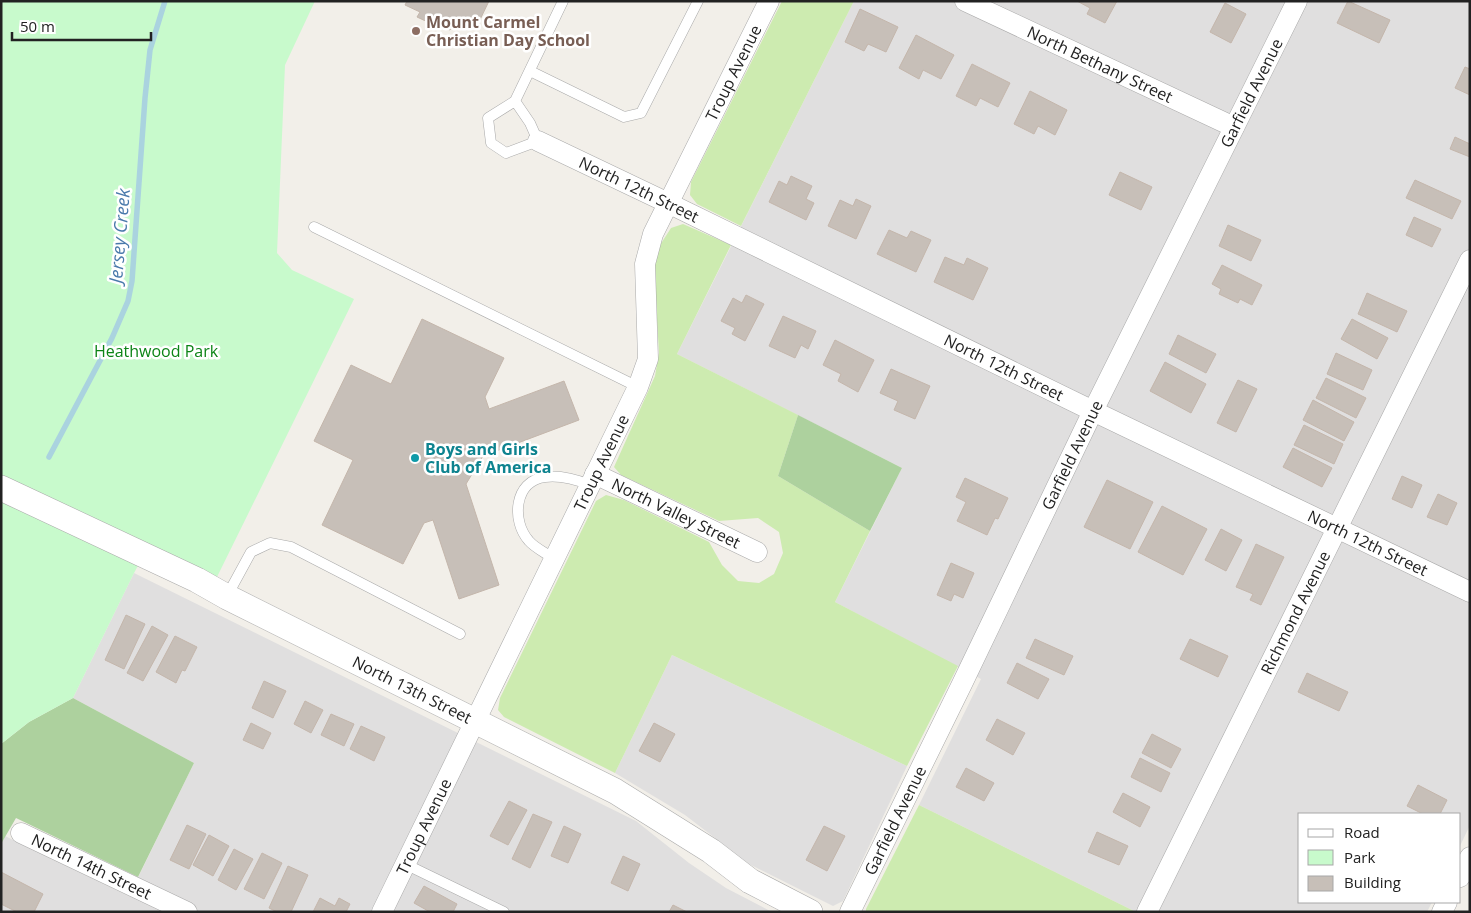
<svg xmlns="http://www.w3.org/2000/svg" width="1471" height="913" font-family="'Open Sans',sans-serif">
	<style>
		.residential { fill: #e0dfdf }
		.grass { fill: #cdebb0 }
		.forest { fill: #add19e }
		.park { fill: #c8facc }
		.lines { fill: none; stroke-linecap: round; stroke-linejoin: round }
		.stream { stroke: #aad3df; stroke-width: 5.5 }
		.building { fill: #c7bfb8; stroke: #c4b6ab }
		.service-casing { stroke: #a9a9a9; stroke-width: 11 }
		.minor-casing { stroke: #a9a9a9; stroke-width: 21 }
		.tertiary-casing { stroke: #a9a9a9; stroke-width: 26 }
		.service { stroke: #fff; stroke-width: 10 }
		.minor { stroke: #fff; stroke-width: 20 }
		.tertiary { stroke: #fff; stroke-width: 25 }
		.education-dot { fill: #8d6e63; stroke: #fff; stroke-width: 2 }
		.culture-dot { fill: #0f9aa8; stroke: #fff; stroke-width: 2 }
		.labels { text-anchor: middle; stroke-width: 5; stroke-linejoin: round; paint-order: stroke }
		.education-label { font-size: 16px; font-weight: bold; fill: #785e54; stroke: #fff; text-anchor: start }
		.street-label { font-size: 16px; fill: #222; stroke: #fff }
		.park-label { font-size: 16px; fill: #0c8416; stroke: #fff }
		.culture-label { font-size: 16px; font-weight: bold; fill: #0d838f; stroke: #fff; text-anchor: start }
		.water-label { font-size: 18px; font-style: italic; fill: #4a7aab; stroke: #fff }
	</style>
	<rect width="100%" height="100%" fill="#f2efe9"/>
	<g class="residential">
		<path d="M854,1H1470V825L1460,846V814H1300V902H1432L1427,912H1136L919,805L981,679L835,602L902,468L677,354Z"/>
		<path d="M134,573L636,821L689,863L726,888L772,912H1V844L5,836L129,896L194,763L73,698Z"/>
		<path d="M672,655L907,766L843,901L833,906L749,864L685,815L615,773Z"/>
	</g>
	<g class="grass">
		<path d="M782,1H854L741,226L697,204L690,195L691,182Z"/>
		<path d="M683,224L731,245L677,354L798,415L778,476L870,531L835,602L958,666L907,766L672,655L615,773L504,717L498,710L500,698L596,501L606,495L624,500L709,542L722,565L738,581L759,583L774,574L783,553L779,532L758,518L719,521L621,475L614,467L655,376L659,353L654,270L660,245L671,228Z"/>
		<path d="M919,805L1134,911V912H866V909Z"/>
	</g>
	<g class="forest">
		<path d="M798,415L902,468L870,531L778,476Z"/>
		<path d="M73,698L194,763L138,877L16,818L1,844V744L29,722Z"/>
	</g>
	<path class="park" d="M2,1H315L285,65L277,253L292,270L354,299L216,579L149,545L134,573L73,698L29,722L1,744Z"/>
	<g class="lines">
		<path class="stream" d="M49,457L112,338L128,301L132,281L145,98L150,50L165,1"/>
	</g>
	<g class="building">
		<path d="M407,1H489L476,28L456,18L450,30L433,22L432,24L417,17L420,12L405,5Z"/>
		<path d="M1077,1H1117L1105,23L1087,14L1090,8Z"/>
		<path d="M1348,1L1390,20L1379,43L1337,23Z"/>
		<path d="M1225,3L1246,14L1231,43L1210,32Z"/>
		<path d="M860,9L898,27L886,52L868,44L864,51L845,42Z"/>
		<path d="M916,35L954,55L941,79L923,70L919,79L899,68Z"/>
		<path d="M972,64L1010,83L998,107L980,98L976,106L956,96Z"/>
		<path d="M1465,67L1470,69V95L1455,88Z"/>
		<path d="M1030,91L1067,110L1055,135L1038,126L1034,134L1014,124Z"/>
		<path d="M1455,137L1470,144V157L1450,149Z"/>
		<path d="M1120,172L1152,187L1141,210L1109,195Z"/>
		<path d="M791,176L812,186L806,199L814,203L806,220L769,202L779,181L787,185Z"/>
		<path d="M1415,180L1461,201L1452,219L1406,198Z"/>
		<path d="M856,199L871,206L856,239L828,226L840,200L853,206Z"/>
		<path d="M1414,217L1441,229L1432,247L1406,235Z"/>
		<path d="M1228,225L1261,240L1251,261L1219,246Z"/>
		<path d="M889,230L907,238L911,231L931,240L916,272L877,254Z"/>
		<path d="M945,257L964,265L967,258L988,268L973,300L934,282Z"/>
		<path d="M1222,265L1262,285L1252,305L1240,299L1238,303L1219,294L1221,289L1212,284Z"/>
		<path d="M1367,293L1407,311L1397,332L1358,314Z"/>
		<path d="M746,295L764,304L745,341L732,334L735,328L721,321L733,298L742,303Z"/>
		<path d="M783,316L816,331L808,349L801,345L795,358L769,346Z"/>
		<path d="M422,319L504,358L485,397L489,409L564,381L579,420L483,456L466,484L499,585L459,599L433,520L424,523L403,564L322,525L353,460L314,441L351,365L391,384Z"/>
		<path d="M1352,319L1388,338L1377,359L1341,339Z"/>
		<path d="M1178,335L1216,354L1206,373L1169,354Z"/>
		<path d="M835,340L874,360L858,392L838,381L841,374L823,365Z"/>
		<path d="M1336,353L1372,370L1363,390L1327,374Z"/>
		<path d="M1165,362L1206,384L1191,413L1150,391Z"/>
		<path d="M891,369L930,386L915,419L894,410L898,401L880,393Z"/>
		<path d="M1326,378L1366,398L1356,418L1316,398Z"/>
		<path d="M1238,380L1257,389L1236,432L1217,423Z"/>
		<path d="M1313,400L1354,422L1344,441L1303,420Z"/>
		<path d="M1304,425L1343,444L1334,464L1294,445Z"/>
		<path d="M1293,448L1332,468L1322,487L1283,467Z"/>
		<path d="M1402,476L1422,485L1412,508L1392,499Z"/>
		<path d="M965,478L1008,498L998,519L995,518L987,535L957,521L966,502L956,497Z"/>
		<path d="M1107,480L1153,502L1130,549L1084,527Z"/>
		<path d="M1438,494L1457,503L1447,525L1427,517Z"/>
		<path d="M1162,506L1207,529L1183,575L1138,552Z"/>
		<path d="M1221,529L1242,540L1226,571L1205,560Z"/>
		<path d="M1256,544L1284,557L1261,605L1250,600L1253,594L1236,587Z"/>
		<path d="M951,563L974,573L963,598L954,594L951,601L937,595Z"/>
		<path d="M126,615L145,624L124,669L105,660Z"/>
		<path d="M152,626L168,635L143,681L127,673Z"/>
		<path d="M175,636L197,647L185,671L182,670L176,683L156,672Z"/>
		<path d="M1035,639L1073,656L1064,675L1026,658Z"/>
		<path d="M1190,639L1228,656L1218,677L1180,659Z"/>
		<path d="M1017,663L1049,679L1038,699L1007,683Z"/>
		<path d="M1307,673L1348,692L1339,711L1298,692Z"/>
		<path d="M264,681L286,691L273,718L252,708Z"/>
		<path d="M305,701L323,710L311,733L294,724Z"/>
		<path d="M331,714L354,724L344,746L321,735Z"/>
		<path d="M997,719L1025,733L1013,755L986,740Z"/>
		<path d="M251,723L271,733L263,749L243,740Z"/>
		<path d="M654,723L675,734L660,762L639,751Z"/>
		<path d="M361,726L385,737L374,761L350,749Z"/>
		<path d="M1152,734L1181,749L1171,768L1142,753Z"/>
		<path d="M1140,758L1170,773L1161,792L1131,777Z"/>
		<path d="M966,768L994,783L984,801L956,787Z"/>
		<path d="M1418,785L1447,800L1440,814H1423L1407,806Z"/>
		<path d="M1123,793L1150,807L1140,827L1113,812Z"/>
		<path d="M509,801L527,810L508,845L490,836Z"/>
		<path d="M533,814L552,822L530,868L512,859Z"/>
		<path d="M187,825L206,834L189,869L170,860Z"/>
		<path d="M564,826L581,834L568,863L551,856Z"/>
		<path d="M824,826L845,836L827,871L806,860Z"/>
		<path d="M1097,832L1128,846L1119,865L1088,852Z"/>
		<path d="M209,835L229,846L213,876L193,865Z"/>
		<path d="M234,849L253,859L236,890L218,880Z"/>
		<path d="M262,853L282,863L264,899L244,889Z"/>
		<path d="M623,856L640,864L628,891L611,883Z"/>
		<path d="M288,866L308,875L291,912H277L269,908Z"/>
		<path d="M1,872L43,894L34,912H17L1,904Z"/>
		<path d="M424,886L457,904L453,912H430L414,903Z"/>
		<path d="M320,898L335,906L339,898L350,904L346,912H313Z"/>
		<path d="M673,905L687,912H669Z"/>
	</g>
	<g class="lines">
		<g class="service-casing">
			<g id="service">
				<path d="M530,71L624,117L641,113L698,1"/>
				<path d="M515,101L530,123L538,141L506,153L491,143L488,118L515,101L563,1"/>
				<path d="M314,227L638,387"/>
				<path d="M554,559C546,553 535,548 529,541C511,521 514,481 545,477C561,475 575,479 590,485"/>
				<path d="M227,596L251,552L270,543L291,547L460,634"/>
				<path d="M405,864L504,912"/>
			</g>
		</g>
		<g class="minor-casing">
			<g id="minor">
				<path id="s1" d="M965,1L1234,127"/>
				<path id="s2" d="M538,141L668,203L1093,411L1470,592"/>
				<path id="s3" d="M595,474L757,552"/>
				<path id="s4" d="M21,833L187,912"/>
				<path d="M1460,877L1470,857"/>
				<path id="s5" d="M382,912L638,387L648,359L645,264L653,234L769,1"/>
				<path id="s6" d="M850,912L962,684L1093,411L1297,1"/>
				<path id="s7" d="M1147,912L1470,260"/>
				<path d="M1442,912L1447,902"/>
			</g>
		</g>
		<g class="tertiary-casing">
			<g id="tertiary">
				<path id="s8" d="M1,488L197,580L227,597L615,791L711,851L750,881L810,912"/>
			</g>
		</g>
		<use href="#service" class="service"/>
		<use href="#minor" class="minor"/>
		<use href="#tertiary" class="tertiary"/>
	</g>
	<circle class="education-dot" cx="416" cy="31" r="5"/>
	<circle class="culture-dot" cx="415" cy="458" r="5"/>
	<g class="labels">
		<g class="education-label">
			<text x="426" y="28">Mount Carmel<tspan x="426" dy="18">Christian Day School</tspan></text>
		</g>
		<g class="street-label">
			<text dy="6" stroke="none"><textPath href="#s1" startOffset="149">North Bethany Street</textPath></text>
			<text dy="6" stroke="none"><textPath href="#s5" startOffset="920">Troup Avenue</textPath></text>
			<text dy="6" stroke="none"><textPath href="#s6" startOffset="912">Garfield Avenue</textPath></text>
			<text dy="6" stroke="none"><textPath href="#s2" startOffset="112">North 12th Street</textPath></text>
			<text dy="6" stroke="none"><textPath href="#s2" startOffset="518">North 12th Street</textPath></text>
			<text dy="6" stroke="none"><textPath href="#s6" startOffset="508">Garfield Avenue</textPath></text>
			<text dy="6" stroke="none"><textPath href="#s5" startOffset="500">Troup Avenue</textPath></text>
			<text dy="6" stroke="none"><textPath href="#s3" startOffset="90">North Valley Street</textPath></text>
			<text dy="6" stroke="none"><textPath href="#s2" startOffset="922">North 12th Street</textPath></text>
			<text dy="6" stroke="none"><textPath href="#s7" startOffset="334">Richmond Avenue</textPath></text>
			<text dy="6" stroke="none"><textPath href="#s8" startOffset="458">North 13th Street</textPath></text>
			<text dy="6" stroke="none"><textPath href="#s6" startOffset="102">Garfield Avenue</textPath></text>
			<text dy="6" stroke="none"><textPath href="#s5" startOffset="95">Troup Avenue</textPath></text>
			<text dy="6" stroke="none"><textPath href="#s4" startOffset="78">North 14th Street</textPath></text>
		</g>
		<g class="park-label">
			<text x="156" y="357">Heathwood Park</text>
		</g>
		<g class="culture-label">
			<text x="425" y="455">Boys and Girls<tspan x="425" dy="18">Club of America</tspan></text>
		</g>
		<g class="water-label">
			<text transform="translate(120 236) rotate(-85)" y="6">Jersey Creek</text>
		</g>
	</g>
	<rect width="1471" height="913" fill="none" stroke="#222222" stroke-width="5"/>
	<rect x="1298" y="813" width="162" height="90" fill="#ffffff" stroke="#a7a7a7"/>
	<rect x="1308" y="829" width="25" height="8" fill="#ffffff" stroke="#a7a7a7"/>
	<text x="1344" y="838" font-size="15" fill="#222222">Road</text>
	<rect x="1308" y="850" width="25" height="15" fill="#c8facc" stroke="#a7a7a7"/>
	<text x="1344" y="863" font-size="15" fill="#222222">Park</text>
	<rect x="1308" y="876" width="25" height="15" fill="#c7bfb8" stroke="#a7a7a7"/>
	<text x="1344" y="888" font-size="15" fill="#222222">Building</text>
	<path d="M12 32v8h139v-8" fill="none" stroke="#222222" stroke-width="2.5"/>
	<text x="20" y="32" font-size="15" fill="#222222" stroke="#ffffff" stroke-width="4" paint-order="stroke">50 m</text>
</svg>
